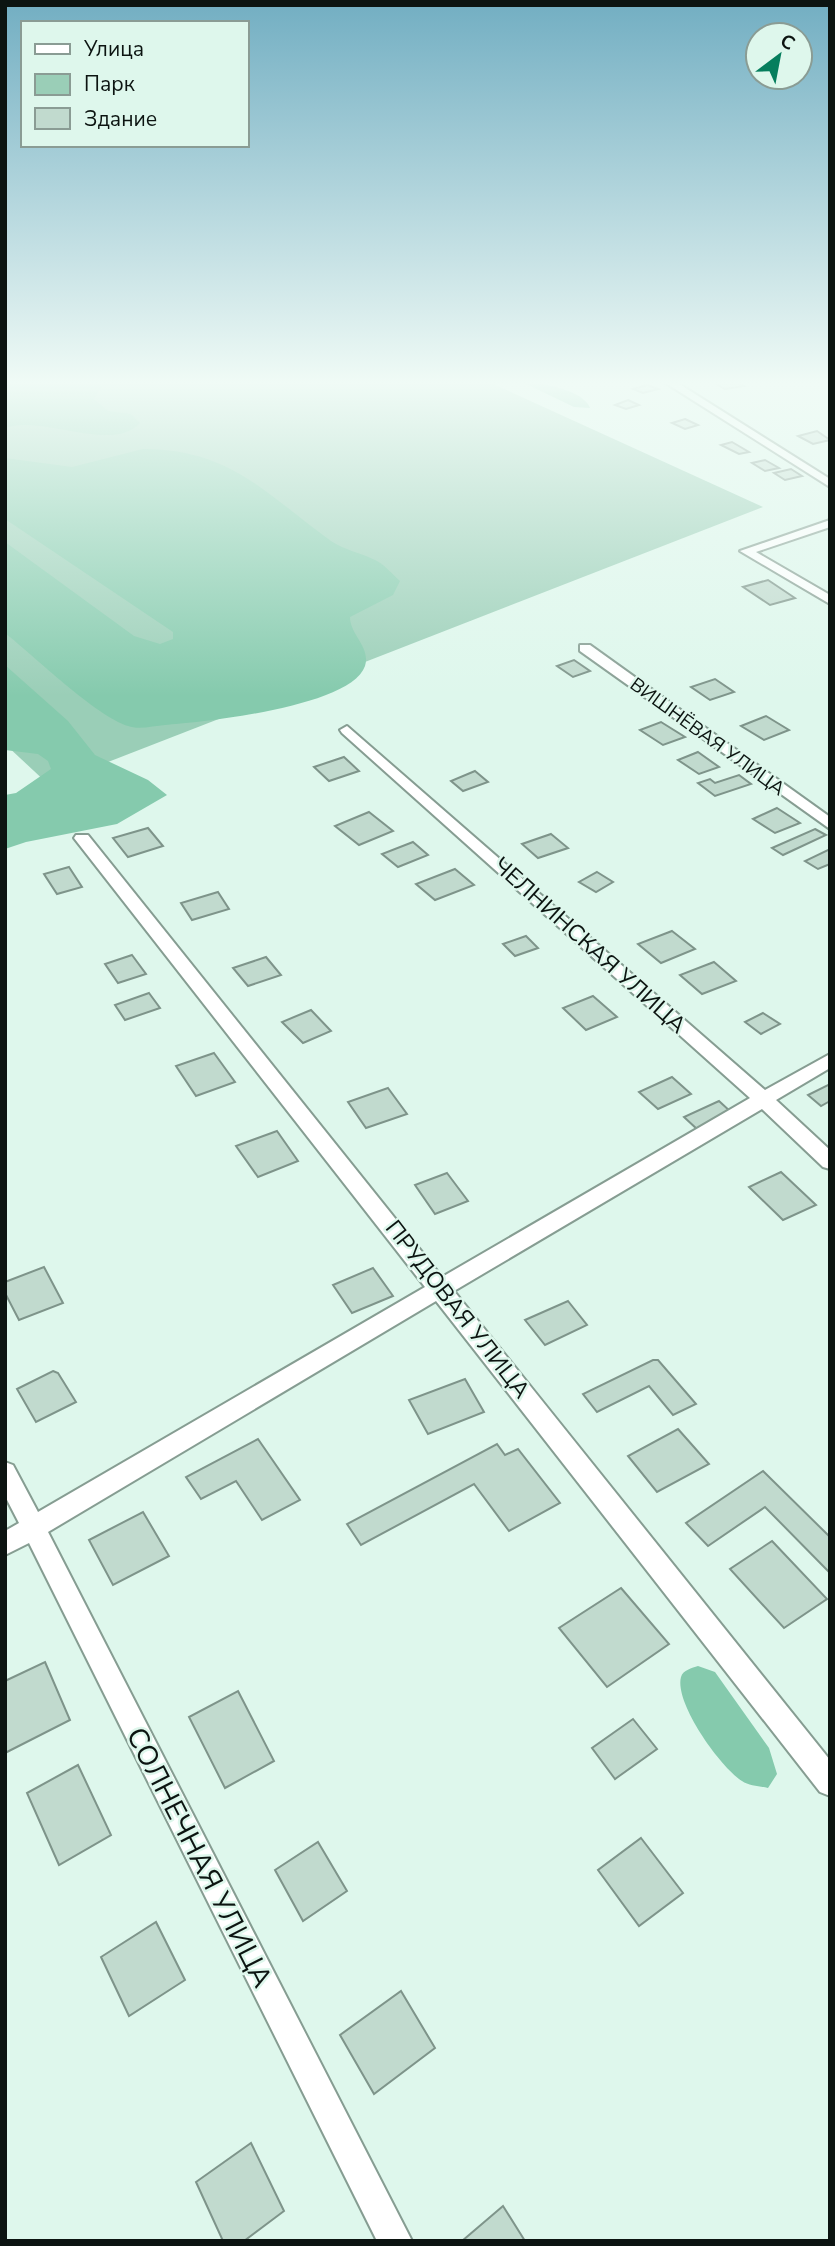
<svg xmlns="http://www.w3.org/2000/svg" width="835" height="2246" font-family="'Nunito Sans',sans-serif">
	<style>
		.green { fill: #9aceb7 }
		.forest { fill: #85caad }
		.building { fill: #c1dace; stroke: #7e948a; stroke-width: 2 }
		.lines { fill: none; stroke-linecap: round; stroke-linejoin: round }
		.minor-casing { stroke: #869d92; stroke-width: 4 }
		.minor { fill: #fff; fill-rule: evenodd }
		.labels { text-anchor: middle; stroke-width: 5; stroke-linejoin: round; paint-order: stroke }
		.far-street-label { font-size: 19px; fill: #0c1411; stroke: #def7ec }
		.street-label { font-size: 23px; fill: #0c1411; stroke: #def7ec }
		.near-street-label { font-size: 28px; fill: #0c1411; stroke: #def7ec }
	</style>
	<rect width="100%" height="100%" fill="#def7ec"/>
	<path class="green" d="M5,382H489L763,507L49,785L5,744Z"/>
	<g class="forest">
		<path d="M5,382H104L94,399L108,411L131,414L140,423C112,454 42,414 5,428Z"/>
		<path d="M522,382C539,382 584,390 590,408L574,407Z"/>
		<path d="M143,449C231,449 267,495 331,541C344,550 361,553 375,560C384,564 392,574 400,581L393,595L350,617C350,635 371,647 365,666C351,707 203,722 165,725C154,726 138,730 128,726C96,716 34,656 5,633V542L134,636L160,644L173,639V632L5,519V458L72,467Z"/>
		<path d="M5,665L68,721L95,755L148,780L167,795L117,824L26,842L5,849V795L16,793L51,769L48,761L38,754L5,750Z"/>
		<path d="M698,1666L715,1672L769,1748L777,1774L768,1788C760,1786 749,1786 742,1781C721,1768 674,1703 681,1677C683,1670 692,1668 698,1666Z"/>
	</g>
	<g class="building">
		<path d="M713,382H737L744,386L725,389Z"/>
		<path d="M647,385L658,389L643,393L633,389Z"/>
		<path d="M628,400L639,405L626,409L615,405Z"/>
		<path d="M685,419L698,425L685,429L672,423Z"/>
		<path d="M817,431L830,440L813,444L798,436Z"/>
		<path d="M732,442L749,452L739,454L721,445Z"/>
		<path d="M765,460L779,468L765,471L752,463Z"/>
		<path d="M791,469L802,476L785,480L774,473Z"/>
		<path d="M768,580L795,598L770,605L743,587Z"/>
		<path d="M574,660L590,671L573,677L557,666Z"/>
		<path d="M715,679L734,692L710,700L691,687Z"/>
		<path d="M766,716L789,730L764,740L741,726Z"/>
		<path d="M661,722L685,737L663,745L640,730Z"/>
		<path d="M698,752L719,767L699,774L678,760Z"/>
		<path d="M344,757L359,771L329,781L314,767Z"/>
		<path d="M475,771L488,782L463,791L451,781Z"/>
		<path d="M739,775L751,784L715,796L698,783L710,779L715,783Z"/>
		<path d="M777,808L800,823L775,833L753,819Z"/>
		<path d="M369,812L393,831L359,845L335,826Z"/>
		<path d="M148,828L163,846L128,857L113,838Z"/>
		<path d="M815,829L826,835L783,855L772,848Z"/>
		<path d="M551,834L568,848L538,858L522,844Z"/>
		<path d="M413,842L428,855L398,867L382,854Z"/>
		<path d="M830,849V864L818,869L805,861Z"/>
		<path d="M69,867L82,887L57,894L44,874Z"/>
		<path d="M455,869L474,885L435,900L416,884Z"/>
		<path d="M597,872L613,882L596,892L579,882Z"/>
		<path d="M218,892L229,909L192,920L181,903Z"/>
		<path d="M672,931L695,949L661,963L638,944Z"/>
		<path d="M526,936L538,948L515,956L503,944Z"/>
		<path d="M132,955L146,974L118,983L105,964Z"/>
		<path d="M266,957L281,975L248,986L233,968Z"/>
		<path d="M714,962L736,981L702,994L680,975Z"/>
		<path d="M149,993L160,1008L125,1020L115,1005Z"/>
		<path d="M593,996L617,1017L586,1030L563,1008Z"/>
		<path d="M311,1010L331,1031L303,1043L282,1022Z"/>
		<path d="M763,1013L780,1024L761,1034L745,1022Z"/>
		<path d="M214,1053L235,1082L196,1096L176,1066Z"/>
		<path d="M672,1077L691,1094L658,1109L639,1092Z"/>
		<path d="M830,1084V1101L821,1106L808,1095Z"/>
		<path d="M388,1088L407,1114L366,1128L348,1102Z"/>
		<path d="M719,1101L732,1113L698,1130L684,1117Z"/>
		<path d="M277,1131L298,1161L258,1177L236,1146Z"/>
		<path d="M781,1172L816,1205L783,1220L749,1187Z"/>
		<path d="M447,1173L468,1201L435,1214L415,1185Z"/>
		<path d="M44,1267L63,1303L19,1320L5,1293V1282Z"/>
		<path d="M373,1268L393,1296L352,1313L333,1285Z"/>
		<path d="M568,1301L587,1325L545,1345L525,1320Z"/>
		<path d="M653,1360H658L696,1404L673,1415L649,1386L597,1412L583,1394Z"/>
		<path d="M53,1371L58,1373L76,1402L36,1422L17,1389Z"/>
		<path d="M465,1379L484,1412L428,1434L409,1400Z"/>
		<path d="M678,1429L709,1464L657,1492L628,1456Z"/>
		<path d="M258,1439L300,1500L262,1520L236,1481L201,1499L186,1477Z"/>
		<path d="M497,1444L505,1455L518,1449L560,1503L509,1531L474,1484L361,1545L347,1524Z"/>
		<path d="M763,1471L830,1537V1573L765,1507L708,1546L686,1523Z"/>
		<path d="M143,1512L169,1556L113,1585L89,1540Z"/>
		<path d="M772,1541L827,1599L784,1628L730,1569Z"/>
		<path d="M621,1588L669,1644L607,1687L559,1628Z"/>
		<path d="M45,1662L70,1720L5,1753V1681Z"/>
		<path d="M238,1691L274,1761L225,1788L189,1717Z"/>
		<path d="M633,1719L657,1749L615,1779L592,1748Z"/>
		<path d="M78,1765L111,1835L59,1865L27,1793Z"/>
		<path d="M641,1838L683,1893L639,1926L598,1870Z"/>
		<path d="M318,1842L347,1891L303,1921L275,1870Z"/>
		<path d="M156,1922L185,1980L129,2016L101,1957Z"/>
		<path d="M401,1991L435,2048L374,2094L340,2035Z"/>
		<path d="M251,2143L284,2211L244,2241H223L196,2182Z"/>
		<path d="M503,2206L525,2241H462Z"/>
	</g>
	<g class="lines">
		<g class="minor-casing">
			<g id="minor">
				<path d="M664,382H676L830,479V487Z"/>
				<path d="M830,520V527L756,552L830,595V604L740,551Z"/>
				<path d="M580,645H590L830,817V829L580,651Z"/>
				<path d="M347,726L765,1090L830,1054V1068L776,1100L830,1150V1169L823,1167L762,1109L454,1291L830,1760V1796L820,1792L436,1301L48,1532L412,2241H377L29,1543L5,1555V1531L19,1523L5,1496V1462L13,1465L38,1512L425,1287L74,838L76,835H88L442,1277L750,1098L342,733L340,730Z"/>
			</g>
		</g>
		<use href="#minor" class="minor"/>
	</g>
	<linearGradient id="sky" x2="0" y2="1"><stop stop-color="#72aec2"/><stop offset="0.55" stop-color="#f0fbf6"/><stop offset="1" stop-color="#f0fbf6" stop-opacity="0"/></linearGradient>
	<rect width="835" height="696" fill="url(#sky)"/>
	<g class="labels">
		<g class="far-street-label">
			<text transform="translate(708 736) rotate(36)" y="7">ВИШНЁВАЯ УЛИЦА</text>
		</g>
		<g class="street-label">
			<text transform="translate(590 945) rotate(42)" y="8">ЧЕЛНИНСКАЯ УЛИЦА</text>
			<text transform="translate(458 1309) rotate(52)" y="8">ПРУДОВАЯ УЛИЦА</text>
		</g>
		<g class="near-street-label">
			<text transform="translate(200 1857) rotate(63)" y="10">СОЛНЕЧНАЯ УЛИЦА</text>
		</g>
	</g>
	<rect width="835" height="2246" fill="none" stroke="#0c1411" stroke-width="14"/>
	<rect x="21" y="21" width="228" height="126" fill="#def7ec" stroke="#8a9c94" stroke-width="2"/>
	<rect x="35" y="44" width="35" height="10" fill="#ffffff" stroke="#8a9c94" stroke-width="2"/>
	<text x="84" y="56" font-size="21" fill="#0c1411">Улица</text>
	<rect x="35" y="74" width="35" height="21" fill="#9aceb7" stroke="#8a9c94" stroke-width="2"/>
	<text x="84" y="91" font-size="21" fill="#0c1411">Парк</text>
	<rect x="35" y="108" width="35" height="21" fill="#c1dace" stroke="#8a9c94" stroke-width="2"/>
	<text x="84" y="126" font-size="21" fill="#0c1411">Здание</text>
	<g transform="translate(779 56) rotate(32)"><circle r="33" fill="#def7ec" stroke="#8a9c94" stroke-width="2"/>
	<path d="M0-5L12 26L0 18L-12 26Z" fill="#067e5d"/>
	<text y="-10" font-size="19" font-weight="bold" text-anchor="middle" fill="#0c1411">С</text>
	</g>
</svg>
